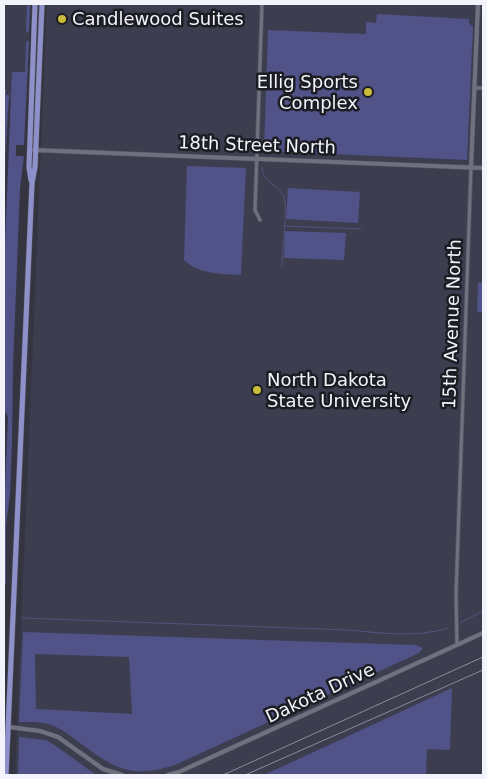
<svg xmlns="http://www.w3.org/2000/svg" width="487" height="779" font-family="'DejaVu Sans',sans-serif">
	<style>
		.built { fill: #3c3e50 }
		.green { fill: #505288; fill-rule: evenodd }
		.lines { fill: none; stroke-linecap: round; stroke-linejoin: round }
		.stream { stroke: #57507d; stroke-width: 1 }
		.minor-casing { stroke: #53545f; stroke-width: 4.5 }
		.tertiary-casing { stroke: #53545f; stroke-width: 5 }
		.primary-casing { stroke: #53545f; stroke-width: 6 }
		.minor { stroke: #6f717f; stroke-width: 3 }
		.tertiary { stroke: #6f717f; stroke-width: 4 }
		.primary { stroke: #8e90ca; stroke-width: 5 }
		.rail { stroke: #8b8c97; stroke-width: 1 }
		.poi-dot { fill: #c9bb3b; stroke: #1c1d23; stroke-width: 2 }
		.labels { text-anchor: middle; stroke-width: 5; stroke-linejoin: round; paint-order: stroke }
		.poi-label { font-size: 18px; fill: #f2f3fb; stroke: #1c1d23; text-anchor: start }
		.street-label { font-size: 18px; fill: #f2f3fb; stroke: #1c1d23 }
	</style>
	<rect width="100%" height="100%" fill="#343541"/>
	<g class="built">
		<path d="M4,4H30L27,101H9L4,208Z"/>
		<path d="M47,4H483V775H15Z"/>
	</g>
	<g class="green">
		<path d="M27,4H30L29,33L26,31Z"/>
		<path d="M377,14L469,19V23L473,27L467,160L264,151L268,30L366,34V22L376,23Z"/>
		<path d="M29,40L24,145H16V156H24L20,189L13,368L12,443L10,495L6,526V584H4V510L8,416L4,411V267L12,72H25L26,42Z"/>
		<path d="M4,90H6V95H9L5,158Z"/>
		<path d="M187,166L246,168L241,275C222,274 198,274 184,260Z"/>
		<path d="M288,188L360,192L358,223L286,219Z"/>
		<path d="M285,231L346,233L344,260L284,258Z"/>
		<path d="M478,283H483V312H477Z"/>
		<path d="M23,632L416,645L423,648L419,653L175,765C134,778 117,771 83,745C74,739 64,730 54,726C43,721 31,722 19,722ZM35,654L129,657L132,714L36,709Z"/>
		<path d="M452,688L450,750L427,749L426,775H264Z"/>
		<path d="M19,737L46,740L56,746L96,775H18Z"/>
	</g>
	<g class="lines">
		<g class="stream">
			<path d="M215,4H216"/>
			<path d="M225,4L244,5"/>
			<path d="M262,167C263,185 278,183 284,197C288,206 282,253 282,266"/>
			<path d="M284,226L361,229"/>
			<path d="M22,618L348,630C381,633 416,638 448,628"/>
			<path d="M460,623L483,611"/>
		</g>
		<g class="minor-casing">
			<g id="minor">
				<path d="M475,88H483"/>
				<path d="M260,220L255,210L262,4"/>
				<path d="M457,645L456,594L471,168"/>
			</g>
		</g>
		<g class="tertiary-casing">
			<g id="tertiary">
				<path d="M34,150L483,168"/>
				<path d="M471,168L478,4"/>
				<path d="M9,727L40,731L58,737L103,769L122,775"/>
				<path d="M168,775L179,772L483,633"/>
			</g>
		</g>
		<g class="primary-casing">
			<g id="primary">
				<path d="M31,180L29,167L35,4"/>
				<path d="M6,775L32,183L35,167L42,4"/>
			</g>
		</g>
		<use href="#minor" class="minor"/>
		<use href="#tertiary" class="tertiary"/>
		<use href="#primary" class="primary"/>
		<g class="rail">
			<path d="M223,775L483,657"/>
			<path d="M245,775L483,670"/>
		</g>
	</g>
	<g class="poi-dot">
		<circle cx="62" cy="19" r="5"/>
		<circle cx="368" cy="92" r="5"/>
		<circle cx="257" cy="390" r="5"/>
	</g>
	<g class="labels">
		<g class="poi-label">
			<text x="72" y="25">Candlewood Suites</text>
			<text x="358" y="88" text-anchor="end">Ellig Sports<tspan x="358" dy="21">Complex</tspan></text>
			<text x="267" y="386">North Dakota<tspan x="267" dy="21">State University</tspan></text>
		</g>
		<g class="street-label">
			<text transform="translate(257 145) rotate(2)" y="6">18th Street North</text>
			<text transform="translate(452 324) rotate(-88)" y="6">15th Avenue North</text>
			<text transform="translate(320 693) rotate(-25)" y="6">Dakota Drive</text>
		</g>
	</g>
	<rect width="487" height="779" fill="none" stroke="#f2f3fb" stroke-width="10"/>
</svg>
